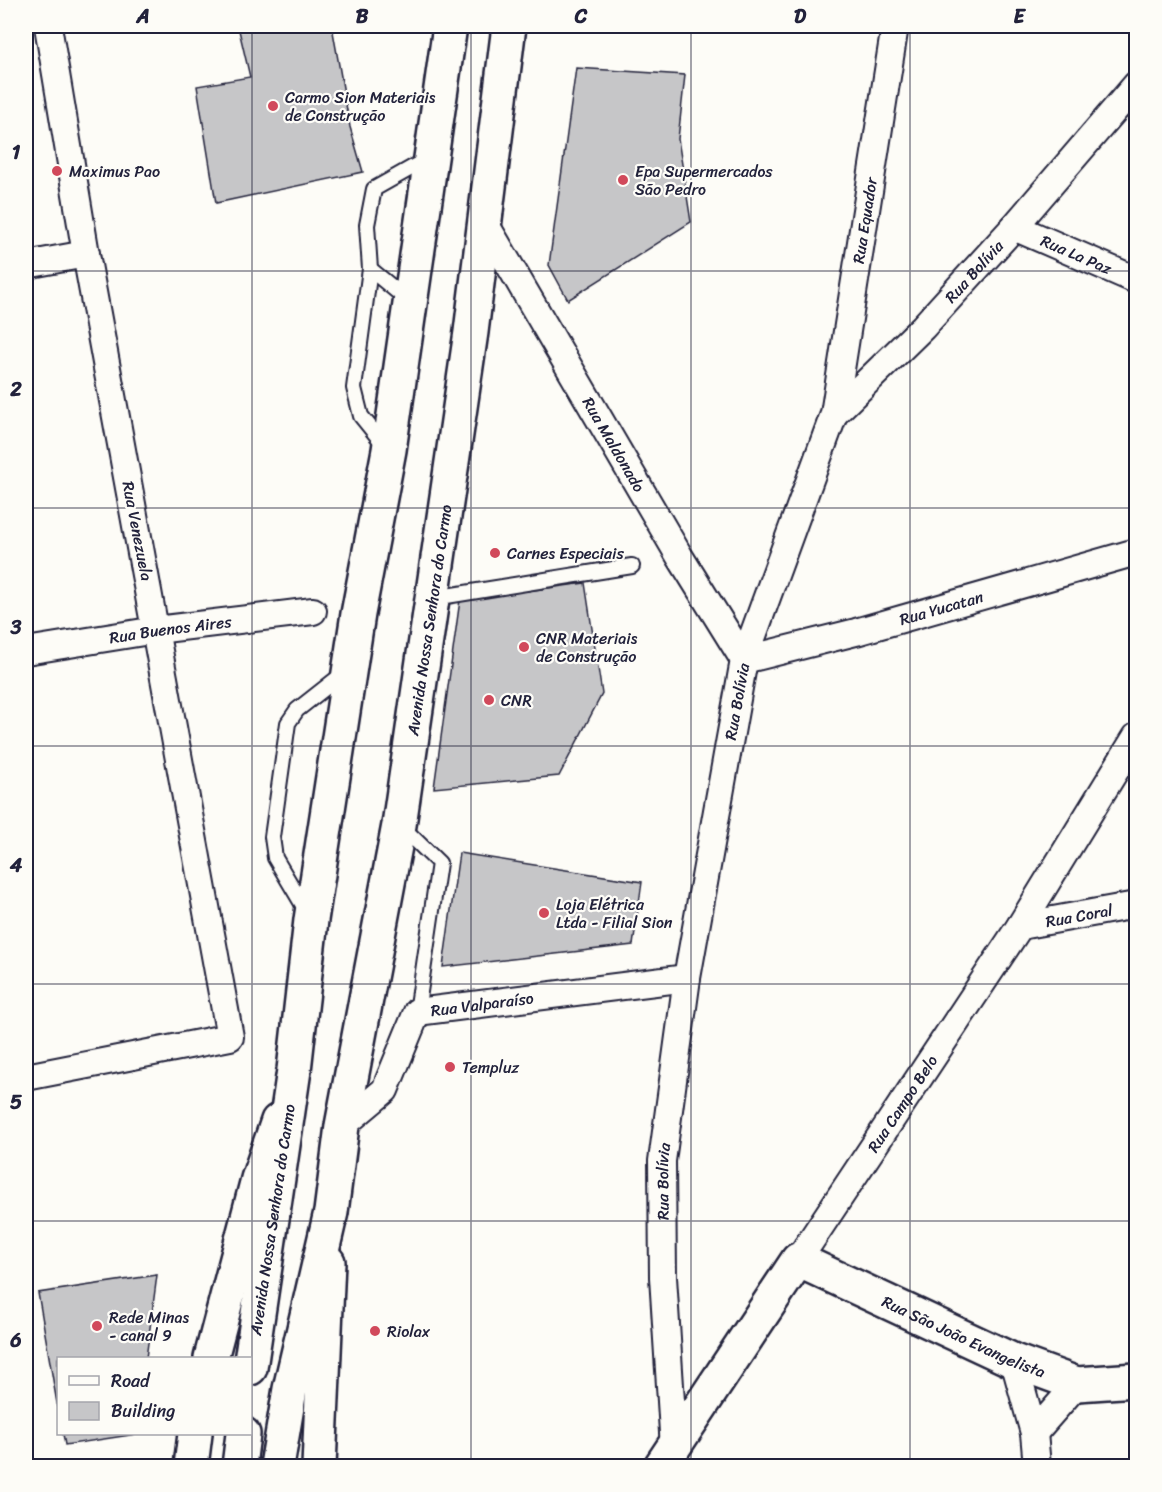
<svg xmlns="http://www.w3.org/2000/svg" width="1162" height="1492" font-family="Sriracha,sans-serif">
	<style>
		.building { fill: #c6c6c8; stroke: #22223b; stroke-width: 1.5 }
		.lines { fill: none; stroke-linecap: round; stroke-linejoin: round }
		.lane-casing { stroke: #22223b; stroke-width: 18 }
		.street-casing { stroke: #22223b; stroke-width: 30 }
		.secondary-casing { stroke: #22223b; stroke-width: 38 }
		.primary-casing { stroke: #22223b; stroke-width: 38 }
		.lane { stroke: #fdfcf7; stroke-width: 14 }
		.street { stroke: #fdfcf7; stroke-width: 26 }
		.secondary { stroke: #fdfcf7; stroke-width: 33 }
		.primary { stroke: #fdfcf7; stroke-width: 33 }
		.grid { fill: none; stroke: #22223b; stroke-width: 1.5; stroke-opacity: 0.55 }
		.poi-dot { fill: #d1495b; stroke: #fdfcf7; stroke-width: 2 }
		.labels { text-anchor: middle; stroke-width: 4.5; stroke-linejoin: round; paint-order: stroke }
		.poi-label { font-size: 16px; fill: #22223b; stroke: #fdfcf7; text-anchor: start }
		.street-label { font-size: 16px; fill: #22223b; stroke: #fdfcf7 }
		.neatline { fill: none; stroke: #22223b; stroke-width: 2 }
		.grid-label { font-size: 20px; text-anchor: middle; font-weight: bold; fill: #22223b }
	</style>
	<rect width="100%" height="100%" fill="#fdfcf7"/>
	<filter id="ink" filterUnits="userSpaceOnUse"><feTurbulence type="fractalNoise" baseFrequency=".0167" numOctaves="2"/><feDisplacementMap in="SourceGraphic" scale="12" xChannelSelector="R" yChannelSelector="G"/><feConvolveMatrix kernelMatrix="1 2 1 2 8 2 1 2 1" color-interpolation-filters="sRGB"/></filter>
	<g filter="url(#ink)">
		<g class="building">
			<path d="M238,26H332L350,127L363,172L216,203L197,86L250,77Z"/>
			<path d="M576,68L685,75L678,139L691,222L568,300L549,265Z"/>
			<path d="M585,583L602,694L559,776L434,788L460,600Z"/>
			<path d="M459,853L642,882L633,945L443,967Z"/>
			<path d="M157,1275L146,1358H58V1409L38,1293Z"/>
			<path d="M63,1434H137L65,1445Z"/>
		</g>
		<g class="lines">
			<g class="lane-casing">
				<g id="lane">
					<path d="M370,269L410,302"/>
					<path d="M386,447L361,416L354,388L370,269L367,225L374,189L429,158"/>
					<path d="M434,598L632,566"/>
					<path d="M400,825L439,863L417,1012"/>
					<path d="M307,912L275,858L272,837L288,723L297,710L344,673"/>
				</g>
			</g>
			<g class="street-casing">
				<g id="street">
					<path id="s1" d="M486,225L680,557L744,660L856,632L1136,552"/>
					<path id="s2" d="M1014,227L1136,280"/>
					<path d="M26,265L86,254"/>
					<path id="s3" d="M834,414L895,26"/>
					<path id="s4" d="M26,651L156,630L313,611"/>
					<path id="s5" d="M1020,926L1136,905"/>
					<path d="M26,1077L230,1037L86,254L48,26"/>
					<path id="s6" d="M342,1126L385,1090L417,1012L687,978"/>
					<path id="s7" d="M798,1260L1020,926L1136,737"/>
					<path d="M1014,1361L1034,1433L1037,1466"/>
					<path d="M1034,1433L1077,1384"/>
					<path id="s8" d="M674,1448L663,1277L662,1161L687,978L744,660L834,414L923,327L1014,227L1136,85"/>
				</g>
			</g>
			<g class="secondary-casing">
				<g id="secondary">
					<path d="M211,1358L258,1179L278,1121"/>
					<path d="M191,1466L195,1434"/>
					<path d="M319,1466L328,1262"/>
					<path id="s9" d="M661,1466L798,1260L1014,1361L1077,1384L1136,1380"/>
				</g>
			</g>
			<g class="primary-casing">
				<g id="primary">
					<path id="s10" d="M250,1368L294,1070L311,920L358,614L389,450L450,26"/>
					<path d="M239,1466L243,1434"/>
					<path id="s11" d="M277,1466L290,1389L331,1212L342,1126L399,825L471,332L509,26"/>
				</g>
			</g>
			<use href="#lane" class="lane"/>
			<use href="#street" class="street"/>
			<use href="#secondary" class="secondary"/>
			<use href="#primary" class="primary"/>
		</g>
	</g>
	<path class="grid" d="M252,26V1466M471,26V1466M691,26V1466M910,26V1466M26,271H1136M26,508H1136M26,746H1136M26,984H1136M26,1221H1136"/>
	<g class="poi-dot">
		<circle cx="273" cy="106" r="6"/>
		<circle cx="57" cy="171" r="6"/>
		<circle cx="623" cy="180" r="6"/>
		<circle cx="495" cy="553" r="6"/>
		<circle cx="524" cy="647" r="6"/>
		<circle cx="489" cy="700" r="6"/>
		<circle cx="544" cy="913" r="6"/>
		<circle cx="450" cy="1067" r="6"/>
		<circle cx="97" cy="1326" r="6"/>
		<circle cx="375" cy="1331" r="6"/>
	</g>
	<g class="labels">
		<g class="poi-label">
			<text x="285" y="103">Carmo Sion Materiais<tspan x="285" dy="18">de Construção</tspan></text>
			<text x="69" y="177">Maximus Pao</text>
			<text x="635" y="177">Epa Supermercados<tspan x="635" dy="18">São Pedro</tspan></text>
			<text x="507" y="559">Carnes Especiais</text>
			<text x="536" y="644">CNR Materiais<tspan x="536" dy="18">de Construção</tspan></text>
			<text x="501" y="706">CNR</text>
			<text x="556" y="910">Loja Elétrica<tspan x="556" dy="18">Ltda - Filial Sion</tspan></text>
			<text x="462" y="1073">Templuz</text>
			<text x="109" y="1323">Rede Minas<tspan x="109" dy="18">- canal 9</tspan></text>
			<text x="387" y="1337">Riolax</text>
		</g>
		<g class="street-label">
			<text dy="6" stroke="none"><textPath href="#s3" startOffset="196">Rua Equador</textPath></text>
			<text dy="6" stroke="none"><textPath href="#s2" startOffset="68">Rua La Paz</textPath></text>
			<text dy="6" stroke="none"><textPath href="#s8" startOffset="1257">Rua Bolívia</textPath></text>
			<text dy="6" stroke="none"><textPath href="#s1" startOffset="254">Rua Maldonado</textPath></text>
			<text transform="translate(138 531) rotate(79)" y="6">Rua Venezuela</text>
			<text dy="6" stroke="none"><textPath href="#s1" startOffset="710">Rua Yucatan</textPath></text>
			<text dy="6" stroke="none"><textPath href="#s11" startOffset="860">Avenida Nossa Senhora do Carmo</textPath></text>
			<text dy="6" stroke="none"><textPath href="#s4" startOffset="146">Rua Buenos Aires</textPath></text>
			<text dy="6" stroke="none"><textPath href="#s8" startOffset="753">Rua Bolívia</textPath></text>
			<text dy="6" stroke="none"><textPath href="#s5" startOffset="60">Rua Coral</textPath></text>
			<text dy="6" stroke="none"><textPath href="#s6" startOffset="206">Rua Valparaíso</textPath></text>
			<text dy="6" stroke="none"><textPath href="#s7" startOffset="188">Rua Campo Belo</textPath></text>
			<text dy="6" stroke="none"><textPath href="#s8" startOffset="267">Rua Bolívia</textPath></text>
			<text dy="6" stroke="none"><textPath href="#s10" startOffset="150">Avenida Nossa Senhora do Carmo</textPath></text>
			<text dy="6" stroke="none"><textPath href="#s9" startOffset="430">Rua São João Evangelista</textPath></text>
		</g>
	</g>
	<rect width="1162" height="1492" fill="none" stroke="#fdfcf7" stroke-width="66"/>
	<rect x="57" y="1357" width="195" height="78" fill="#fdfcf7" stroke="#a5a5ac" stroke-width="1.5"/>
	<rect x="69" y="1376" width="30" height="9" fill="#fdfcf7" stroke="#a5a5ac" stroke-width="1.5"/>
	<text x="111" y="1387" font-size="18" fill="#22223b">Road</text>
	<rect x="69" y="1402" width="30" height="18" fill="#c6c6c8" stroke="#a5a5ac" stroke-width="1.5"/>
	<text x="111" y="1417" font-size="18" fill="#22223b">Building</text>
	<rect x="33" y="33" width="1096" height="1426" class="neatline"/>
	<g class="grid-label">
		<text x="143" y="23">A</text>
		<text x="362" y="23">B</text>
		<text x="581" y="23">C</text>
		<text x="800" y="23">D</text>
		<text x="1019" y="23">E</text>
		<text x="16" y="159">1</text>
		<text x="16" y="396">2</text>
		<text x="16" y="634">3</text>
		<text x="16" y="872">4</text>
		<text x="16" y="1109">5</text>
		<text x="16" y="1347">6</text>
	</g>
</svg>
